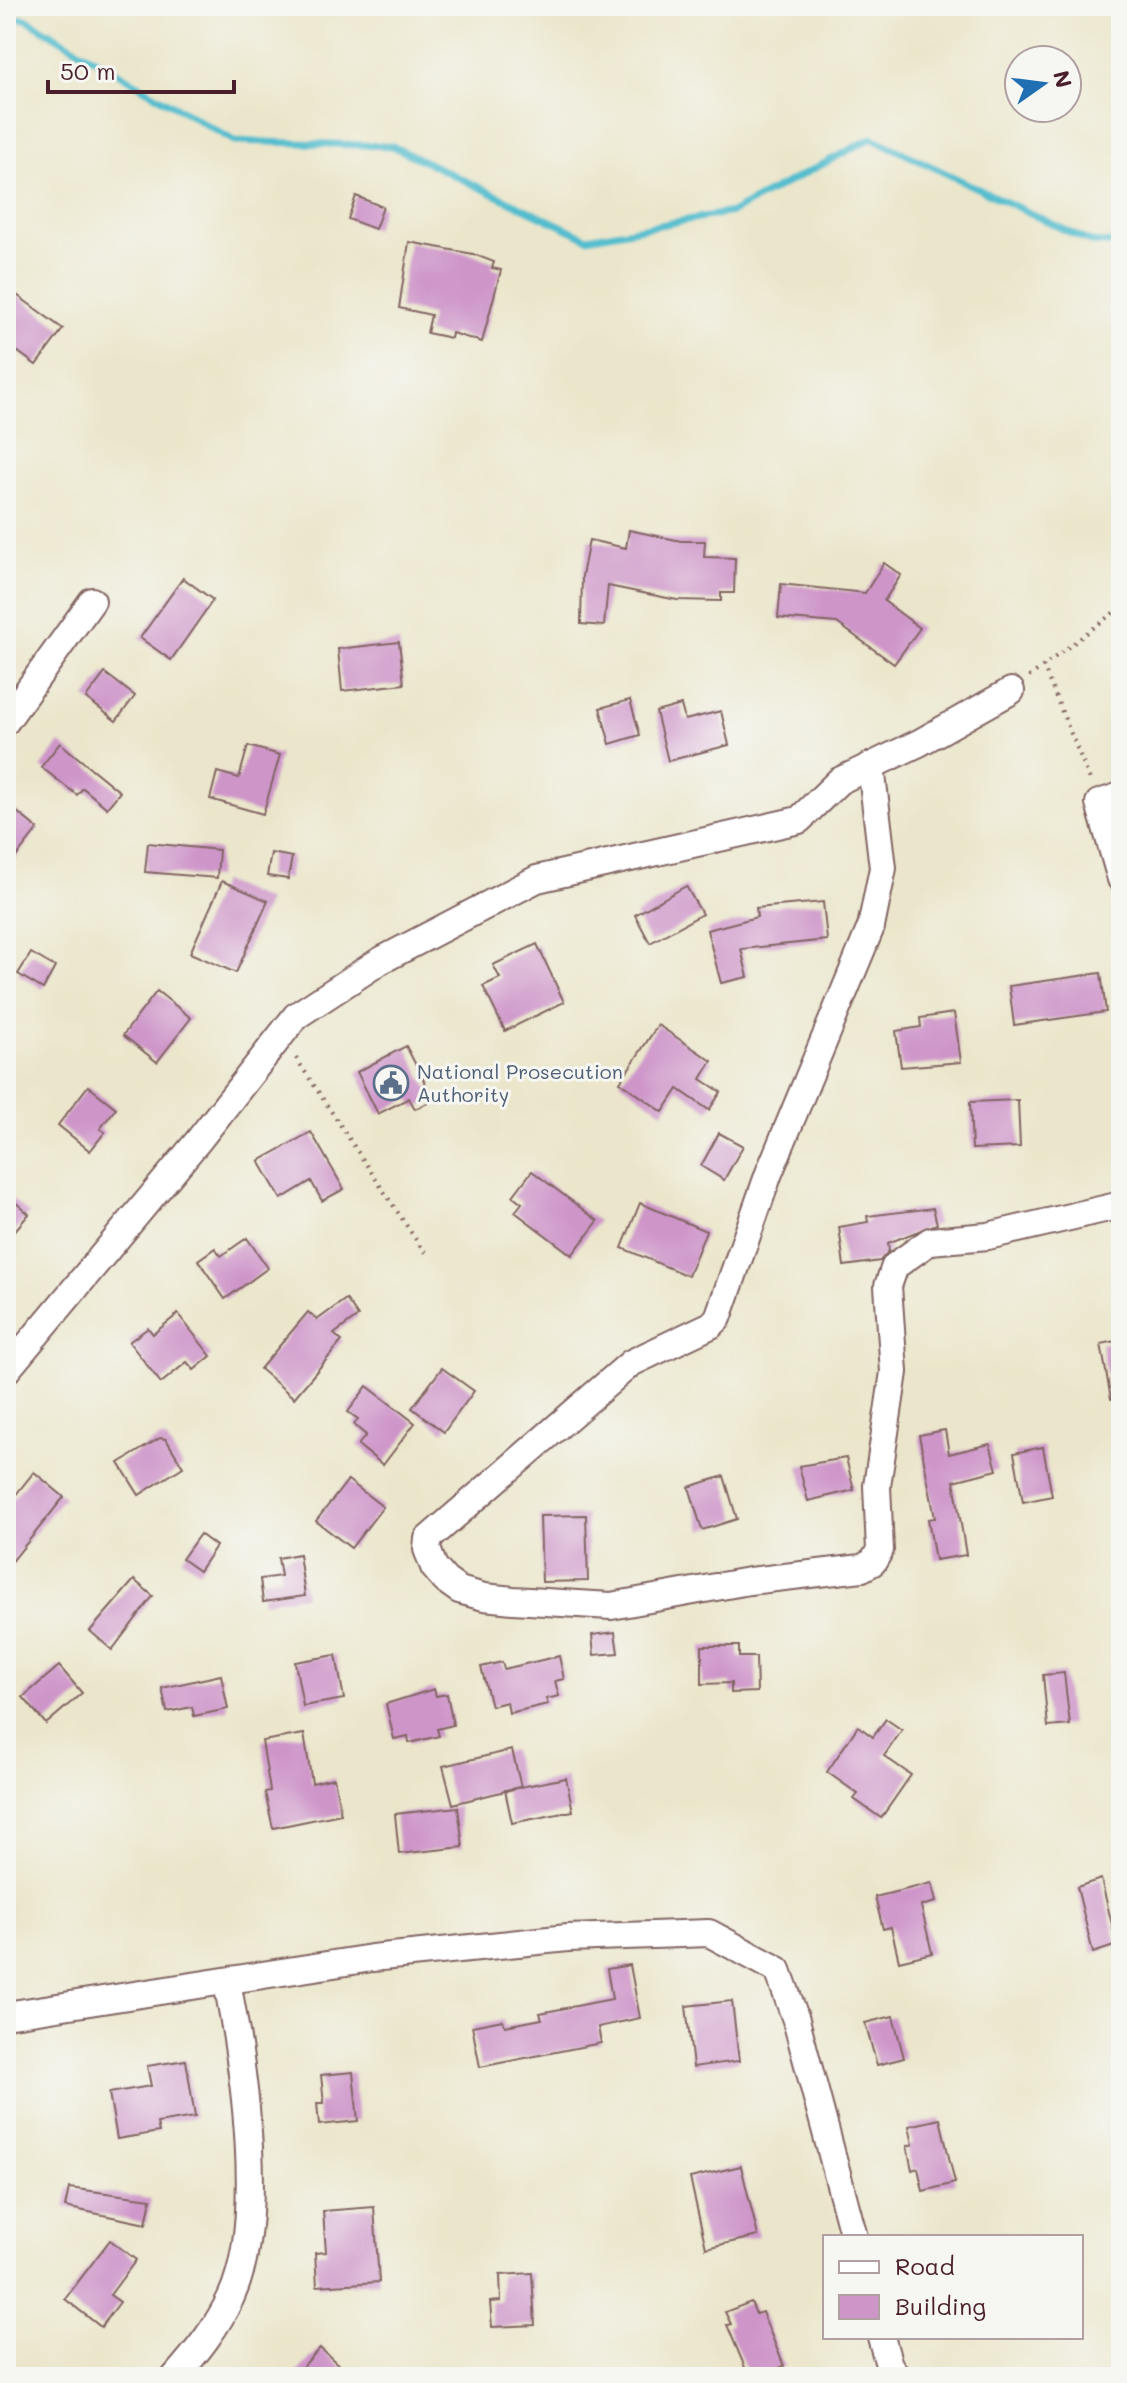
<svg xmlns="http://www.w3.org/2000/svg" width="1127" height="2383" font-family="Mali,sans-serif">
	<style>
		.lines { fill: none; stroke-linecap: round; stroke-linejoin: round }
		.stream { stroke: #52bdce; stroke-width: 7 }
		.building { fill: #ce95c9 }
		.minor-casing { stroke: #826563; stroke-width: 30 }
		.path { stroke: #826563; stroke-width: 4; stroke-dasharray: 2 6; stroke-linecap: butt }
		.minor { stroke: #fff; stroke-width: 26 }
		.labels { text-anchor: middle; stroke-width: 6; stroke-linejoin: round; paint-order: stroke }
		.service-label { font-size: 20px; fill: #4e5e75; stroke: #f6f6f2; text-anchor: start }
	</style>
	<rect width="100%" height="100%" fill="#f6f6f2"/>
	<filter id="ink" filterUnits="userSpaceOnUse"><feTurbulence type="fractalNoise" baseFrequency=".0125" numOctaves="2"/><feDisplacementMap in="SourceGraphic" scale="16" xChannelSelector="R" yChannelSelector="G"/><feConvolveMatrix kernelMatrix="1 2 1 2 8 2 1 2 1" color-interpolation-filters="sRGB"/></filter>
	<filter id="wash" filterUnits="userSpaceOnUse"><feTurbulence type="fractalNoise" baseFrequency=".006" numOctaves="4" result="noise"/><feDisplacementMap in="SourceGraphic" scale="32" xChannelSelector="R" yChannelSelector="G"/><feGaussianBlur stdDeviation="1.8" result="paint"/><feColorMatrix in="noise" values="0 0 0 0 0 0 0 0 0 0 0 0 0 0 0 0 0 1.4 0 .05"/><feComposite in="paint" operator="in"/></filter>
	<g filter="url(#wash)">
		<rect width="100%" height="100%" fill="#ebe6cb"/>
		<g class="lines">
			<path class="stream" d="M6,18L26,19L234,141L392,146L587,238L732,212L872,138L1090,242L1121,244"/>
		</g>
		<g id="blocks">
			<g class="building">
				<path d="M356,196L383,207L375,229L348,219Z"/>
				<path d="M409,242L473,254L494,262L492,268L501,270L482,342L452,333L451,338L427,333L431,315L399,308Z"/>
				<path d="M6,287L63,329L36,365L6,343Z"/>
				<path d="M629,530L681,541H705L704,557L735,558L734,593H721V601L677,600L608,586L604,626L581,624L582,576L589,540L626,548Z"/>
				<path d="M884,563L901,575L884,601L920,628L894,664L837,623L778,618L781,584L865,593Z"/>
				<path d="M183,578L213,600L171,660L140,638Z"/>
				<path d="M399,642L404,684L342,691L338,649Z"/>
				<path d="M105,673L135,696L116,721L86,698Z"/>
				<path d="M630,700L640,735L610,744L600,708Z"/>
				<path d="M681,705L685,720L721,711L729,745L668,761L656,712Z"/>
				<path d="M60,743L120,792L107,808L83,788L77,795L41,767Z"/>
				<path d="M248,746L280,755L263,814L210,799L217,772L239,778Z"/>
				<path d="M6,803L38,829L6,870Z"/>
				<path d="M148,843L219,850L217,878L145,872Z"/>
				<path d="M271,853L292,857L288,879L267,876Z"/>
				<path d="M222,881L268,901L236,973L190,953Z"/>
				<path d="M686,886L702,914L650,943L635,915Z"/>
				<path d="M823,902L827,940L741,949L748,977L721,983L707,930L757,917L756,908Z"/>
				<path d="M537,944L564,1002L505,1031L483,986L500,978L493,965Z"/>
				<path d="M31,953L55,967L43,989L18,974Z"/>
				<path d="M1101,973L1106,1012L1014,1025L1009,986Z"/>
				<path d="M157,991L191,1018L157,1062L123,1035Z"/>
				<path d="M954,1013L961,1062L901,1067L896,1031L921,1027L920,1018Z"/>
				<path d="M658,1025L712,1061L701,1079L721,1092L709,1110L678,1089L663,1112L620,1082Z"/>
				<path d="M406,1046L434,1100L415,1109L409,1098L378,1114L357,1072Z"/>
				<path d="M88,1086L116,1108L100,1129L105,1132L90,1151L58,1125Z"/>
				<path d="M1018,1100L1020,1147L972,1149L970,1102Z"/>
				<path d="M311,1132L344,1189L322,1201L311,1181L281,1199L259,1161Z"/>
				<path d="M719,1133L743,1146L724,1180L701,1166Z"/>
				<path d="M532,1171L598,1221L572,1255L515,1212L522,1203L513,1196Z"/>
				<path d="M6,1194L29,1214L6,1241Z"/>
				<path d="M640,1203L706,1231L688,1276L622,1248Z"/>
				<path d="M933,1208L937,1224L888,1243L889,1251L880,1261L844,1266L839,1227L868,1222L867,1216Z"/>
				<path d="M247,1238L268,1268L225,1299L198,1260L215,1248L221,1256Z"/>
				<path d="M346,1299L358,1316L334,1334L342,1341L294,1398L260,1369L308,1312L317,1320Z"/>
				<path d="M178,1314L211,1356L194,1370L187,1362L161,1383L129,1342L148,1328L153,1334Z"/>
				<path d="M1121,1340V1398L1111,1399L1101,1344Z"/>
				<path d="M442,1368L474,1391L444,1432L412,1408Z"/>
				<path d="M367,1386L415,1423L383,1465L358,1445L366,1435L354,1425L358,1419L348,1412Z"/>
				<path d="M945,1430L949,1454L990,1444L997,1470L954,1481L966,1555L935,1560L928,1519L935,1518L919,1435Z"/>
				<path d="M160,1438L166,1439L183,1467L139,1495L119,1463Z"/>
				<path d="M1043,1447L1052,1496L1023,1502L1014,1453Z"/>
				<path d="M846,1458L854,1490L808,1501L799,1466Z"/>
				<path d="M34,1472L64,1497L6,1569V1507Z"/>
				<path d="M724,1476L737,1519L702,1530L689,1487Z"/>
				<path d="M348,1480L383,1507L351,1548L316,1521Z"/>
				<path d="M586,1515L588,1581L542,1582L540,1516Z"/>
				<path d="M200,1534L216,1546L199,1571L182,1559Z"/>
				<path d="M299,1554L305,1596L263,1602L260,1579L281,1576L278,1558Z"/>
				<path d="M134,1580L153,1596L112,1650L90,1631Z"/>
				<path d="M615,1632L618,1653L594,1655L592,1635Z"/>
				<path d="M702,1646H739V1657H756L757,1692L731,1693V1683L702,1684Z"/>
				<path d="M336,1655L344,1699L303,1706L295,1662Z"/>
				<path d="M559,1656L564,1679L555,1681L559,1696L546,1699L548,1704L509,1713L507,1702L491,1706L481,1667L502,1662L504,1669Z"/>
				<path d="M59,1666L82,1693L46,1724L23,1697Z"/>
				<path d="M1064,1673L1070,1725L1048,1727L1043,1675Z"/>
				<path d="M221,1675L228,1709L194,1716L192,1707L167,1712L162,1688Z"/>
				<path d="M434,1689L436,1696L447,1694L453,1725L437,1729L439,1736L409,1743L408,1736L394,1739L386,1704Z"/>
				<path d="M886,1719L902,1730L884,1756L911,1775L881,1818L854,1799L858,1794L827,1772L858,1726L873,1737Z"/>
				<path d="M304,1734L312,1783L334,1778L341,1814L273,1828L265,1792L270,1791L262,1741Z"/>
				<path d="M512,1750L521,1787L453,1804L443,1766Z"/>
				<path d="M566,1778L573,1811L512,1823L505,1790Z"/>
				<path d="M458,1807L463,1847L399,1854L395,1814Z"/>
				<path d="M1101,1879L1117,1945L1093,1953L1077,1887Z"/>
				<path d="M932,1883L936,1902L921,1906L932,1953L899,1961L891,1927L883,1929L875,1897Z"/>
				<path d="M630,1965L640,2018L598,2027L601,2043L480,2067L472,2026L503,2020L505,2026L542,2019L540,2013L612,1999L607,1969Z"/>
				<path d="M732,2001L739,2061L693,2067L686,2006Z"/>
				<path d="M893,2016L904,2058L877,2065L865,2023Z"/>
				<path d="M186,2060L195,2117L157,2123L159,2132L117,2139L109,2093L151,2086L147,2066Z"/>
				<path d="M353,2072L358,2121L319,2125L317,2103H324L321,2075Z"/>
				<path d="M940,2119L955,2183L923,2191L918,2168L912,2170L907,2146L913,2144L909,2126Z"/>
				<path d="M741,2166L758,2236L706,2248L690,2178Z"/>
				<path d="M69,2188L151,2199L146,2224L65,2207Z"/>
				<path d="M374,2207L379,2282L317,2286L315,2253L326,2252L323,2211Z"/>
				<path d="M110,2240L136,2260L110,2295L120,2302L101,2327L65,2299Z"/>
				<path d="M532,2273L535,2325L492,2327L490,2302L501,2301L500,2275Z"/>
				<path d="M751,2302L756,2314L762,2312L784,2366L757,2377H749L727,2325L731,2324L725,2312Z"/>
				<path d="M320,2348L352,2377H293Z"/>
			</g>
		</g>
	</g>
	<g filter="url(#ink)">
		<use href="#blocks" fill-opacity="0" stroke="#826563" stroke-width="2"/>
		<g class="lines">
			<g class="minor-casing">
				<g id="minor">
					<path d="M6,721L92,601"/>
					<path d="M871,766L883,868L871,927L769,1173L718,1318L711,1325L631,1363L428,1539L427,1549L434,1567L445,1580L459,1590L484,1597L513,1600L611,1606L749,1581L862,1568L873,1562L880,1550L877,1486L894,1372L888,1286L895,1266L930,1241L988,1236L1121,1205"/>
					<path d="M1121,796L1099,803L1121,879"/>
					<path d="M6,1371L198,1141L296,1016L380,961L537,879L799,820L839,781L919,743L1011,691"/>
					<path d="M6,2015L372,1958L568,1938L709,1933L778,1970L796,2020L854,2237"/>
					<path d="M881,2337L889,2365L897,2377"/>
					<path d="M175,2377C197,2352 217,2327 231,2297C267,2219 243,2065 227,1982"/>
				</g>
			</g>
			<g class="path">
				<path d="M1043,666L1091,782"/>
				<path d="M1029,677L1121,607"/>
				<path d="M296,1058L422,1249L430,1255"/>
			</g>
			<use href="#minor" class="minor"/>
		</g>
	</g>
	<defs>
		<g id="civic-ring" transform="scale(1.8)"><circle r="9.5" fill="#f6f6f2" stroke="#5c6f8a" stroke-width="1.5"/><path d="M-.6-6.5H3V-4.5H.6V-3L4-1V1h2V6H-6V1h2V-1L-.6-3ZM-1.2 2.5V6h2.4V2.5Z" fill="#5c6f8a"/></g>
	</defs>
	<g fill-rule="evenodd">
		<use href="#civic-ring" x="391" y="1083"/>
	</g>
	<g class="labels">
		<g class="service-label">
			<text x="417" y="1079">National Prosecution<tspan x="417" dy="23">Authority</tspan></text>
		</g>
	</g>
	<rect width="1127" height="2383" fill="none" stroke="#f6f6f2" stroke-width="32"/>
	<rect x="823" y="2235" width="260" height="104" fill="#f6f6f2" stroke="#b1a0a2" stroke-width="2"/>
	<rect x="839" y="2261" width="40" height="12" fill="#ffffff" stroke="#b1a0a2" stroke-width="2"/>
	<text x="895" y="2275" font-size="24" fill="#4a1f2b">Road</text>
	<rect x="839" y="2295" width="40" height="24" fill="#ce95c9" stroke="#b1a0a2" stroke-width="2"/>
	<text x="895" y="2315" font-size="24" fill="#4a1f2b">Building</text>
	<g transform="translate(1043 84) rotate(76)"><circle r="38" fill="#f6f6f2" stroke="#b1a0a2" stroke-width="2"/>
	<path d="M0-6L14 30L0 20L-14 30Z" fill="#1f6fb2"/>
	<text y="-12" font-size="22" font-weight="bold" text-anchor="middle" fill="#4a1f2b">N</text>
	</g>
	<path d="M48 80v12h186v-12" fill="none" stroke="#4a1f2b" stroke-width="4"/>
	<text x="60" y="80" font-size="24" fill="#4a1f2b" stroke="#f6f6f2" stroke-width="6" paint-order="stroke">50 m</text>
</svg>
